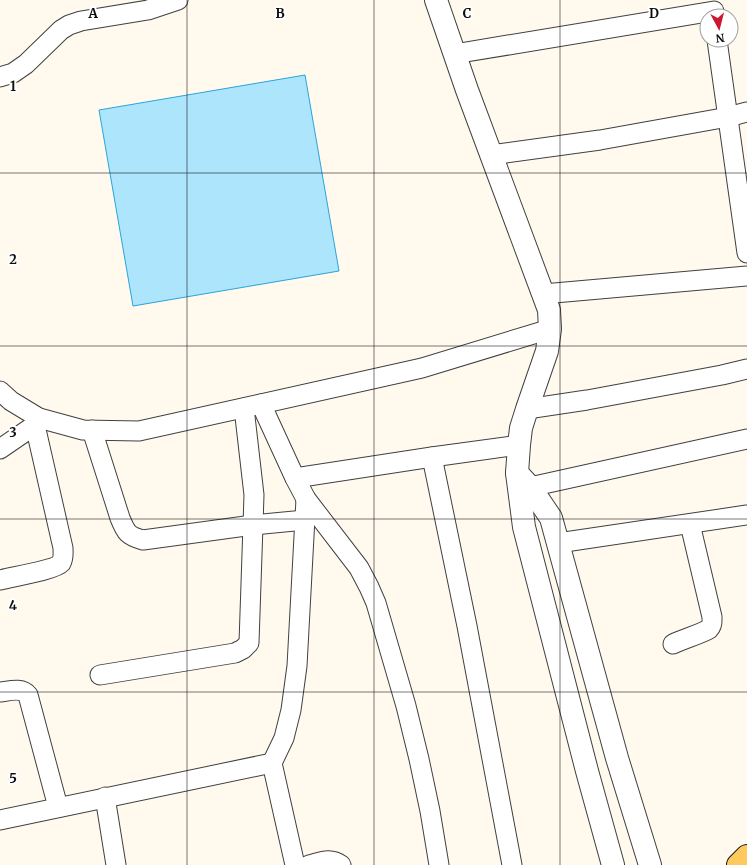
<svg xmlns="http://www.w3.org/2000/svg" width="747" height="865" font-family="Merriweather,serif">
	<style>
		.water { fill: #ace5fc; stroke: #2ba3da }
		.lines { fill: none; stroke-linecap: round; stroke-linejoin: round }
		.minor-casing { stroke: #404040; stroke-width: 21 }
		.tertiary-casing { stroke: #404040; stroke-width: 24 }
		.primary-casing { stroke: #1e1e1e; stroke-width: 24 }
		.minor { stroke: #fff; stroke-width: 19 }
		.tertiary { stroke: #fff; stroke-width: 22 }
		.primary { stroke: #ffca5d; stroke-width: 22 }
		.grid { fill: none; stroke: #0d0d0d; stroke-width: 1; stroke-opacity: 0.55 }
		.grid-label { font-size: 13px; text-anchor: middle; font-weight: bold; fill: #0d0d0d; stroke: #fff; stroke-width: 4; stroke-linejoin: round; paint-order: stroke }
	</style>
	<rect width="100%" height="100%" fill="#fffaed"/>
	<path class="water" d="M305,75L339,271L133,306L99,110Z"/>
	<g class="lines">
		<g class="minor-casing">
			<g id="minor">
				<path d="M717,40L747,253"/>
				<path d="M454,54L714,11"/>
				<path d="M0,77L13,73L26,64L61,30L69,25L81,21L148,10L178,0"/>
				<path d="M491,155L600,140L728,117L747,112"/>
				<path d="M543,294L747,276"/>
				<path d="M0,391L11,401L39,418L83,430L139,431L422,368L550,329"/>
				<path d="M261,404L295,478L306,499L359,568L369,587L376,603L406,706L419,759L430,811L439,865"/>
				<path d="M527,409L587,400L722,375L747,369"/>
				<path d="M92,430L120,518C126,533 128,536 143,540L253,525L305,520"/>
				<path d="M0,449L35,425L39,418"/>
				<path d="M432,457L467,626L512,865"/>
				<path d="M295,478L432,457L519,445"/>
				<path d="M530,487L747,439"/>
				<path d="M558,543L747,515"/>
				<path d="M0,580C11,577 55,570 61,563C64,558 63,554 63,548L35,425"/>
				<path d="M673,644C681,640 703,633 709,629C713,625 712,621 712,617L690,524"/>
				<path d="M100,675L235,653L243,649L249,643L254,495L244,408"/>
				<path d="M0,692C9,691 22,687 28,695L58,807"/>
				<path d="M105,797L116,865"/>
				<path d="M0,820L272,763"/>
				<path d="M295,865L272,763L284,738L291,710L297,666L306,499"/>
				<path d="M309,865C321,862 330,857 341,865"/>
			</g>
		</g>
		<g class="tertiary-casing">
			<g id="tertiary">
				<path d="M436,0L467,90L549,310L550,329L547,351L527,409L521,428L519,445L517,473L524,527L587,771L613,865"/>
				<path d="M517,473L530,487L551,518L617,758L650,865"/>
			</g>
		</g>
		<g class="primary-casing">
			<path id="primary" d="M738,865L747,856"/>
		</g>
		<use href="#minor" class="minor"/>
		<use href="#tertiary" class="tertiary"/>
		<use href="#primary" class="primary"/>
	</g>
	<path class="grid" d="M187,0V865M374,0V865M560,0V865M0,173H747M0,346H747M0,519H747M0,692H747"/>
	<g class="grid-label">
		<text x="93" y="18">A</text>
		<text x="280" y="18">B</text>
		<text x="467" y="18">C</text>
		<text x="654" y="18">D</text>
		<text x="13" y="91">1</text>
		<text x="13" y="264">2</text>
		<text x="13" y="437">3</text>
		<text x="13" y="610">4</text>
		<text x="13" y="783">5</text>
	</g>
	<g transform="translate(719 28) rotate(173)"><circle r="19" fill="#ffffff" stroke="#9e9e9e"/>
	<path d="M0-3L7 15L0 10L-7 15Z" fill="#ca172f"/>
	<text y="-6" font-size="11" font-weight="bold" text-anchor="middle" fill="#0d0d0d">N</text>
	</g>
</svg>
